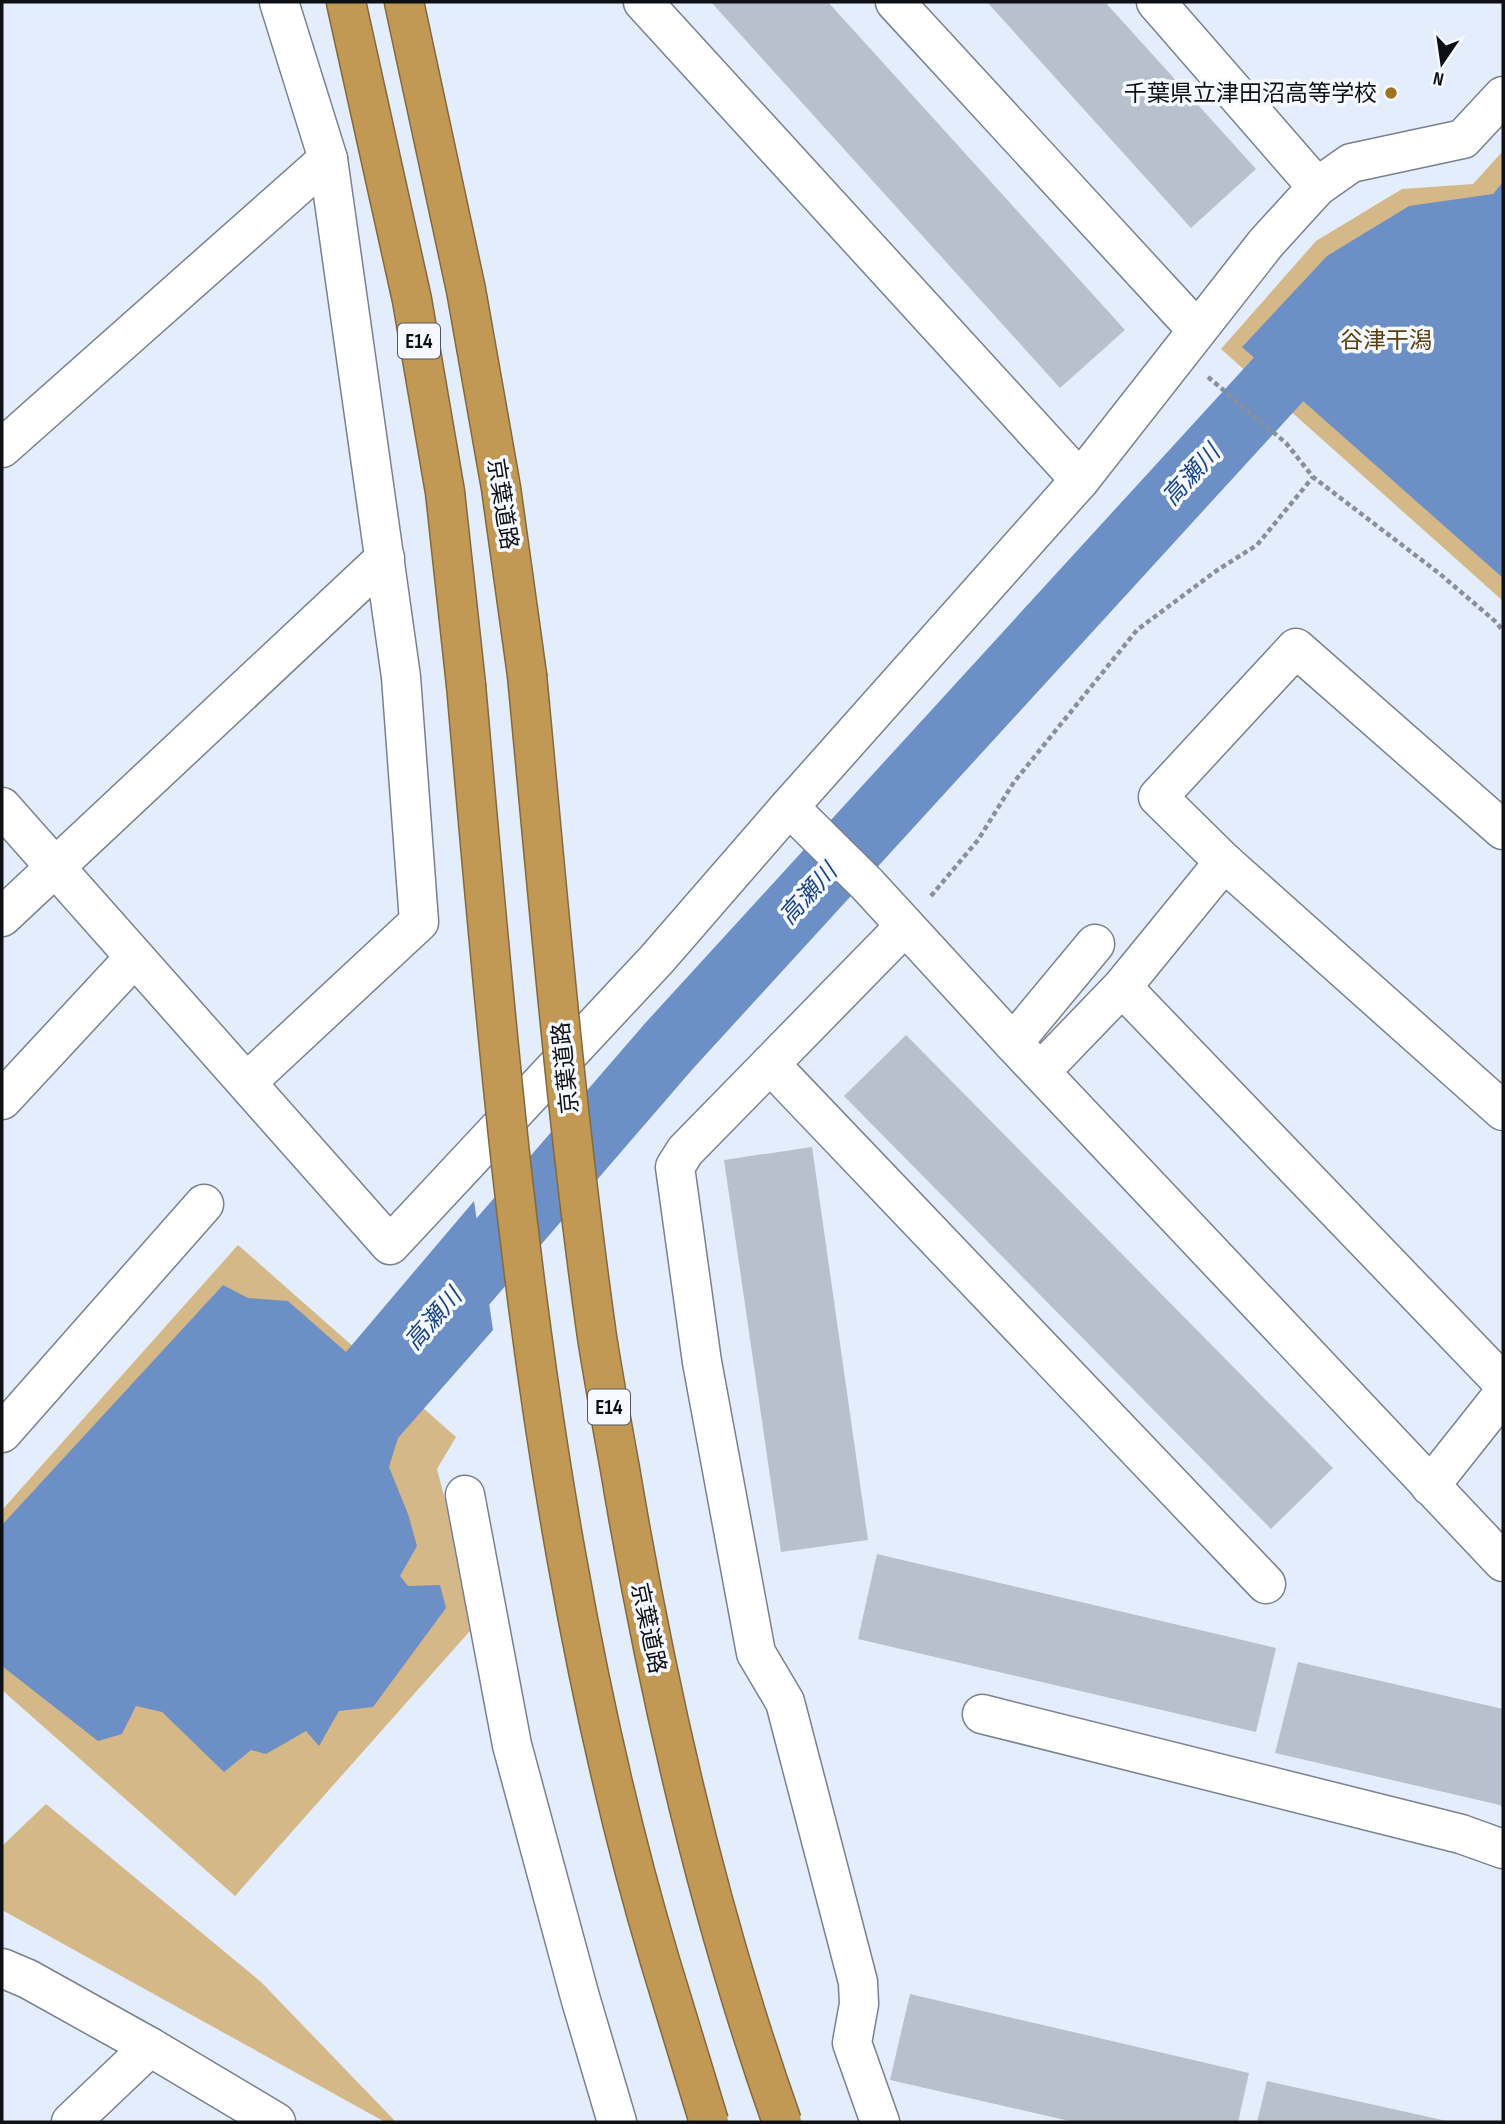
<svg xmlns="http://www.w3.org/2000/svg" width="1505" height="2124" font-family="'Sofia Sans Condensed','Noto Sans JP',sans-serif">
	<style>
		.green { fill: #d5b888 }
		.water { fill: #6c8fc5 }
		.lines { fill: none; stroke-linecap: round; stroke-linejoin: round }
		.river { stroke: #6c8fc5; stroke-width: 66 }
		.building { fill: #b8c0ce }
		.minor-casing { stroke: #79818e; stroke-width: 41 }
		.highway-casing { stroke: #82693e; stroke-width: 41 }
		.path { stroke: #89909a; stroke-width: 4.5; stroke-dasharray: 5 3.5; stroke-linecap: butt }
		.minor { stroke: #fff; stroke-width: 38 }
		.highway { stroke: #c19955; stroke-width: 38 }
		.highway-bridge-casing { stroke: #82693e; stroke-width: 41; stroke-linecap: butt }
		.highway-bridge { stroke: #c19955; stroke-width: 38 }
		.poi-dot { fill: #9d7322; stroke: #f6f9ff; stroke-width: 2.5 }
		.labels { text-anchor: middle; stroke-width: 7; stroke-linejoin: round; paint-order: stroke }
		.shield { fill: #f6f9ff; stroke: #53565a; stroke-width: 2 }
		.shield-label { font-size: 21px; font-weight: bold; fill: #0d1014 }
		.poi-label { font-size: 23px; fill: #0d1014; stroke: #f6f9ff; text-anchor: end }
		.park-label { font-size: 23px; fill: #59400e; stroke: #f6f9ff }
		.street-label { font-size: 23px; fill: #0d1014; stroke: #f6f9ff }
		.water-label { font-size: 24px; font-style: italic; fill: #184385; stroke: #f6f9ff }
	</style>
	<rect width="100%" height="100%" fill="#e3edfb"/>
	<g class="green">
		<path d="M1503,151V601L1221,349L1316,241L1402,189L1473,184Z"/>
		<path d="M238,1245L456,1437L437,1469L477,1623L235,1896L2,1690V1510Z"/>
		<path d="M46,1804L261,1982L396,2122H385L2,1910V1846Z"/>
	</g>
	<g class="water">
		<path d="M1503,182V578L1242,347L1327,256L1409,206L1493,194Z"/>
		<path d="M474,1201L493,1330L398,1438L389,1467L408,1514L417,1546L400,1576L408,1586L440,1585L446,1608L373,1707L339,1711L319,1746L306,1731L266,1754L251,1750L224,1772L162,1712L136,1706L122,1734L98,1741L2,1666V1525L223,1285L248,1298L288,1301L346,1352Z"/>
	</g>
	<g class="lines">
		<path class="river" d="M422,1332L669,1046L1342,310L1503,239"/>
	</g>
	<g class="building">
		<path d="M711,2H828L1125,330L1060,388Z"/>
		<path d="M987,2H1105L1256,169L1191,228Z"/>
		<path d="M906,1035L1333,1468L1271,1529L844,1096Z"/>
		<path d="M812,1147L868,1540L781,1552L724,1160Z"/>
		<path d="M877,1554L1276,1648L1256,1732L858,1639Z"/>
		<path d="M1298,1662L1503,1709V1808L1500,1805L1275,1753Z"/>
		<path d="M910,1994L1249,2073L1238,2122H1074L890,2080Z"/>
		<path d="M1267,2081L1447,2121V2122H1257Z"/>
	</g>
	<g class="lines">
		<g class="minor-casing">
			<g id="minor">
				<path d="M643,2L1080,480"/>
				<path d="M895,2L1197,330"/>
				<path d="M1156,2L1317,187"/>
				<path d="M2,448L328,159"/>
				<path d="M2,807L390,1245L657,959L789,807L1080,480L1266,243L1317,187L1351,163L1463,139L1503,96"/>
				<path d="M789,807L867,884L1013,1043L1503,1562"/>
				<path d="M1503,830L1296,648L1158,797L1224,862L1503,1111"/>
				<path d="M2,917L385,558"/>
				<path d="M1122,987L1503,1383"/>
				<path d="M1013,1043L1095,944"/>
				<path d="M770,1064L1266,1584"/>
				<path d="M1041,1071L1122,987L1224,862"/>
				<path d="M247,1082L419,922L401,677L328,159L279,2"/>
				<path d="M2,1100L134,958"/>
				<path d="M2,1433L204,1204"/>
				<path d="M1430,1486L1503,1394"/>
				<path d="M465,1495L512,1745L580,1997L617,2122"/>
				<path d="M982,1714L1461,1834L1503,1849"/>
				<path d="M2,1968L28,1979L150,2047L276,2122"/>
				<path d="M71,2122L150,2047"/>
				<path d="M880,2122L852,2043L859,2004L858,1982L785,1702L756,1653L702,1362L675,1167L685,1151L905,926"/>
			</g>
		</g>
		<g class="highway-casing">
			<g id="highway">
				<path d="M346,2L412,300L445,492L466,685"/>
				<path d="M404,2L466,290L501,488L527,675"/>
			</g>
		</g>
		<g class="path">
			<path d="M1208,377L1286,443L1313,477L1440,574L1496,622L1503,631"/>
			<path d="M931,896L978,840L1014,782L1137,630L1216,571L1257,545L1313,477"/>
		</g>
		<use href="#minor" class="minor"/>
		<use href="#highway" class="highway"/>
		<g class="highway-bridge-casing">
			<g id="highway-bridge">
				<path d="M527,675C548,896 566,1117 597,1337C604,1381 612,1425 620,1469C657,1690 707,1911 782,2122"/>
				<path d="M466,685C492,978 515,1271 567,1560C591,1695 621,1830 660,1961C676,2015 693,2068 709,2122"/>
			</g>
		</g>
		<use href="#highway-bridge" class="highway-bridge"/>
	</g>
	<circle class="poi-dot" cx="1391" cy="93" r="7"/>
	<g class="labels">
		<g class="shield">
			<rect x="398" y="323.5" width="42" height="35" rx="5"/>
			<rect x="588" y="1389.5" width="42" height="35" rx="5"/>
		</g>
		<g class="shield-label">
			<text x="419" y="348">E14</text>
			<text x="609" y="1414">E14</text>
		</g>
		<g class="poi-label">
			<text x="1377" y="101">千葉県立津田沼高等学校</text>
		</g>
		<g class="park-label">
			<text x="1386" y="348">谷津干潟</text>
		</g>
		<g class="street-label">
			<text transform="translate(503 504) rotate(81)" y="8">京葉道路</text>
			<text transform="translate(565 1068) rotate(-96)" y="8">京葉道路</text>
			<text transform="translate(649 1628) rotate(78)" y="8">京葉道路</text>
		</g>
		<g class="water-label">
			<text transform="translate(1191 475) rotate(-48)" y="8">高瀬川</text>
			<text transform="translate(808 894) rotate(-48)" y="8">高瀬川</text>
			<text transform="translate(433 1319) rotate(-49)" y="8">高瀬川</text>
		</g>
	</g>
	<rect width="1505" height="2124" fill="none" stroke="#0d1014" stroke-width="7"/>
	<g transform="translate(1442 63) rotate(193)" stroke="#f6f9ff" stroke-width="5" paint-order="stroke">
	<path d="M0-5L12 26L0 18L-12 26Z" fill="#0d1014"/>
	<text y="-10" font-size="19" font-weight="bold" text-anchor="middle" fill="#0d1014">N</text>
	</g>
</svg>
